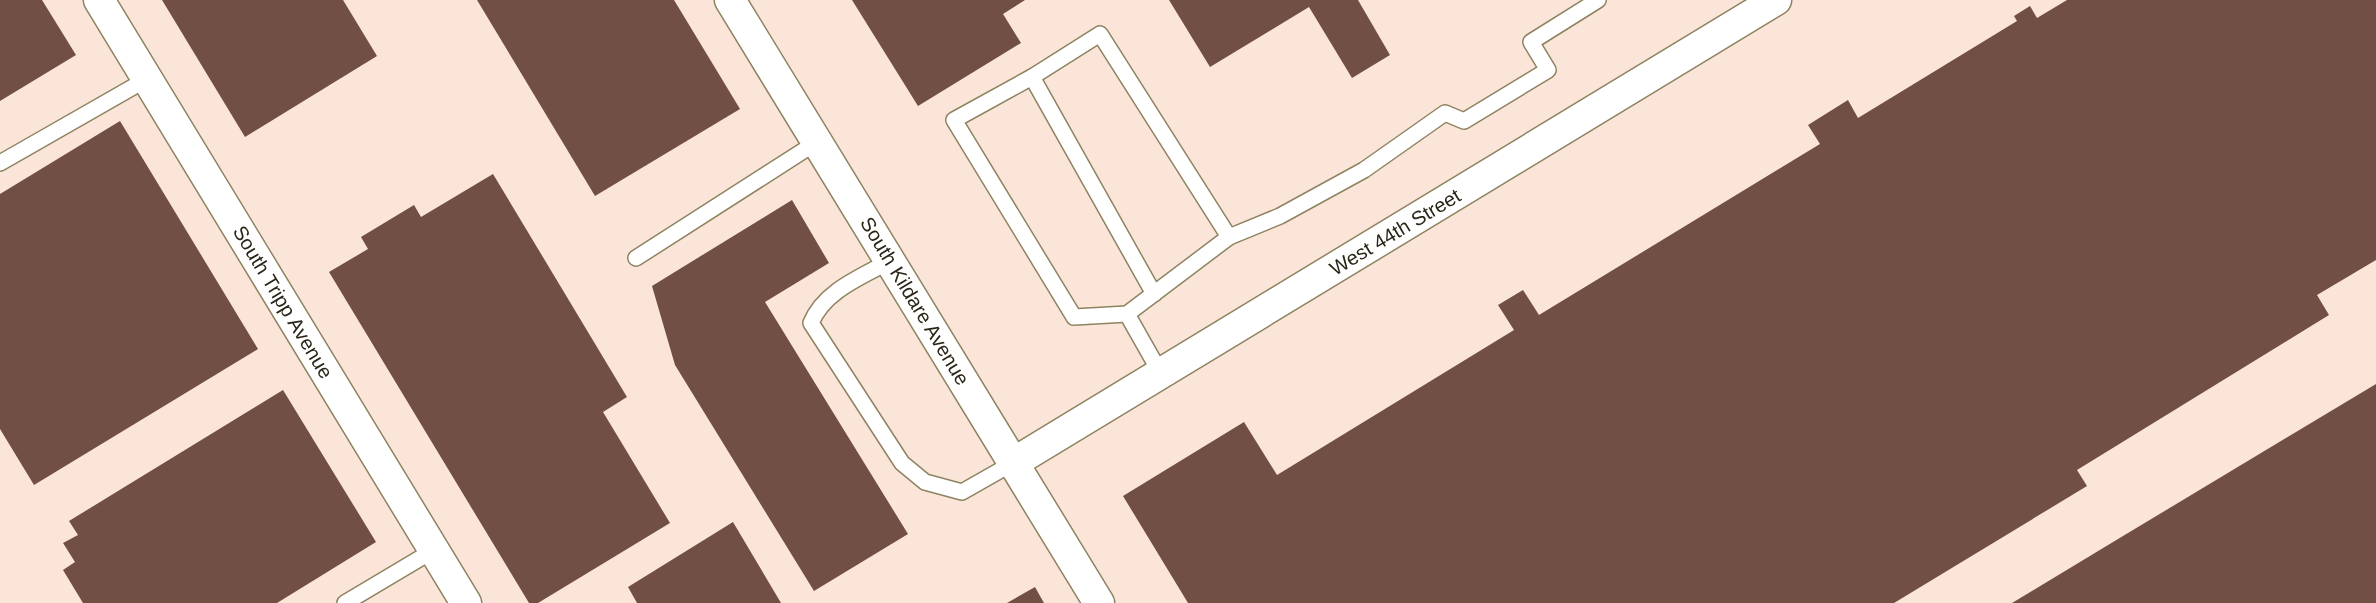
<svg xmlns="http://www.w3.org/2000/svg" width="2376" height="603" font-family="Arial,sans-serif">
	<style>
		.industrial { fill: #fbe5d8 }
		.building { fill: #714f45 }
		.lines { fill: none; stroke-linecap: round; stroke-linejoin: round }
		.lane-casing { stroke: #8e8361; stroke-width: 18 }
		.street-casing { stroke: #8e8361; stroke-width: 33 }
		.lane { stroke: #fff; stroke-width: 15 }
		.street { stroke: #fff; stroke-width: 30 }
		.labels { text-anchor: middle; stroke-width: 6; stroke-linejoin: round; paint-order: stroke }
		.street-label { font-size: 20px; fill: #2a2517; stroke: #fff }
	</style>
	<rect width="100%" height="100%" fill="#fdf4d6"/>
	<rect class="industrial" x="0" y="0" width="2376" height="603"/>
	<g class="building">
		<path d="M0,0H42L76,55L0,101Z"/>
		<path d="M162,0H343L377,56L245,137Z"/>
		<path d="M477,0H674L740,109L595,196Z"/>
		<path d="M852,0H1025L1003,14L1021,43L918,106Z"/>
		<path d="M1169,0H1358L1390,55L1352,78L1309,7L1210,67Z"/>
		<path d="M2067,0H2376V260L2317,295L2329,315L2077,470L2087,486L1894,603H1188L1123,496L1244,422L1277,475L1514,330L1498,305L1523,290L1539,315L1820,144L1808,125L1848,100L1858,118L2017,21L2014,16L2030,6L2037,18Z"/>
		<path d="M120,121L258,349L34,485L0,429V194Z"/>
		<path d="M493,174L627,397L603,412L670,523L538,603H529L329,272L368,249L361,237L414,205L421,217Z"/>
		<path d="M792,200L829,263L765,302L908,534L814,591L675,365L652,286Z"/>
		<path d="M2376,384V603H2012L2118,539Z"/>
		<path d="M283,390L376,542L277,603H83L63,570L75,562L63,543L78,535L69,521Z"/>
		<path d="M733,522L781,603H637L628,587Z"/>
		<path d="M1035,587L1044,603H1007Z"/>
	</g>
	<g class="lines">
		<g class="lane-casing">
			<g id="lane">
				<path d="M1100,34L1229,237L1127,314L1074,317L954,120L1032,77Z"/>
				<path d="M1032,77L1154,294"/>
				<path d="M0,163L147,79"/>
				<path d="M1229,237L1280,216L1364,170L1445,113L1464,121L1548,70L1531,42L1598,0"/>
				<path d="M636,258L817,142"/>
				<path d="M890,261C861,277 824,291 811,323L902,463L925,482L962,492L1013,463"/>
				<path d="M1127,314L1161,374"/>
				<path d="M345,603L434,550"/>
			</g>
		</g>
		<g class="street-casing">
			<g id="street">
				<path d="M99,0L466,603"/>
				<path d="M730,0L1099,603"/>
				<path d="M1013,463L1776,0"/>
			</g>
		</g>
		<use href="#lane" class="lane"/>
		<use href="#street" class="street"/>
	</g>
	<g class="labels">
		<g class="street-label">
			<text transform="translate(1395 232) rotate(-31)" y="7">West 44th Street</text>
			<text transform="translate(915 301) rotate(59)" y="7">South Kildare Avenue</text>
			<text transform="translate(283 302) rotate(59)" y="7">South Tripp Avenue</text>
		</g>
	</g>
</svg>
